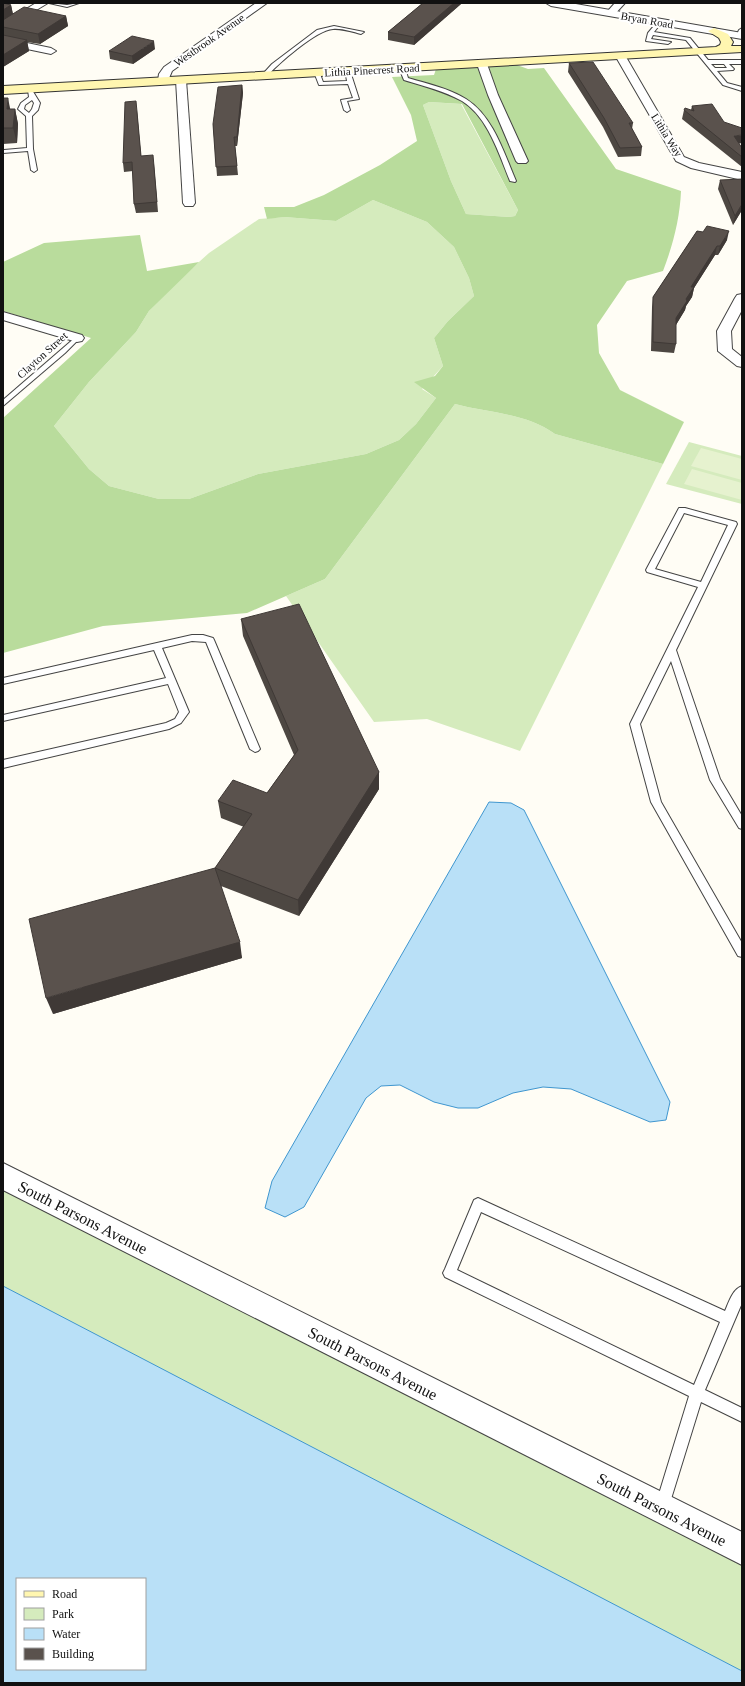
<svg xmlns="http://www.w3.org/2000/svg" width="745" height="1686" font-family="Georgia,serif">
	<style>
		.green { fill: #d5ebbd; fill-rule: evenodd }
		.forest { fill: #b9dc9c; fill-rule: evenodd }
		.pitch { fill: #e6f2cf }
		.water { fill: #b9e0f7; stroke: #3f96cf; fill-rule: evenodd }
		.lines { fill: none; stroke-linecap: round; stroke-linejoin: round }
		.service-casing { stroke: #444; stroke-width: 2 }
		.minor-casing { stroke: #444; stroke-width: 2 }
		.tertiary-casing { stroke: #444; stroke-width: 2 }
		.secondary-casing { stroke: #333; stroke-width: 2 }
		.service { fill: #fff; fill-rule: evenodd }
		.minor { fill: #fff; fill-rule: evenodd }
		.tertiary { fill: #fff; fill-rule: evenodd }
		.secondary { fill: #fff6b0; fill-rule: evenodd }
		.wall { fill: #4d4742 }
		.shaded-wall { fill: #3f3936 }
		.building { fill: #5a524d; stroke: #3f3936 }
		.labels { text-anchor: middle; stroke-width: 4; stroke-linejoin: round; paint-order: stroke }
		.far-street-label { font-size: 11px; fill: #111; stroke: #fff }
		.near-street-label { font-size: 16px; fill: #111; stroke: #fff }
	</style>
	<rect width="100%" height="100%" fill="#fffdf5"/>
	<g class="green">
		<path d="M429,102L461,104L518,210L515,216L509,217L466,214L451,181L423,105Z"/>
		<path d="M373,200L427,222L454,247L469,278L474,296L448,321L434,338L443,366L422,389L436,398L416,424L399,440L366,454L258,474L189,499H159L109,486L89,469L54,426L89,382L136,332L149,311L180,279L209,253L259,219L284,217L336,221Z"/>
		<path d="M455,404C488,413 527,413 555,434L663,464L520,751L427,719L374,722L286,596L325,579Z"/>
		<path d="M689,442L742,456V504L666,484Z"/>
		<path d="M3,1176L742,1547V1683H3ZM17,1579H145V1669H17Z"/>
	</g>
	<path class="forest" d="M517,65L528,69L544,68L616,169L681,191C680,218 673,245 663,271L627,281L597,325L599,353L620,390L684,422L663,464L555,434C527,413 488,413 455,404L325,579L247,613L103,626L3,653V418L91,338L3,311V262L44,243L140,235L147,271L199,262L149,311L136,332L89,382L54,426L89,469L109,486L159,499H189L258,474L366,454L399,440L416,424L436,398L414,382L435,376L443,366L434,338L448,321L474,296L469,278L454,247L427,222L373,200L336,221L284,217L267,219L264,207H294L324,195L380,165L417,141L411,115L392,77L434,75L436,69ZM429,102L462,104L518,210L515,216L509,217L466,214L451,181L423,105Z"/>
	<g class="pitch">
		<path d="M701,448L742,459V480L691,466Z"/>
		<path d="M692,469L742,483V500L684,484Z"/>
	</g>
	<g class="water">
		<path d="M489,802L511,803L524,810L670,1102L666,1120L650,1122L571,1089L543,1087L513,1093L478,1108H458L434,1102L400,1085L381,1086L366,1098L304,1207L285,1217L265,1208L272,1181Z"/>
		<path d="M3,1286L742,1671V1683H3ZM17,1579H145V1669H17Z"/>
	</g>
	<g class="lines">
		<g class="service-casing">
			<g id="service">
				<path d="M49,3L67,5L79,3L67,7Z"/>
				<path d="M658,21L662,22L654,32L690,38L708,60H742V64H729L734,69L733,70L717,71L727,83L742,87V91L723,85L686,40L653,35L651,39L671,42L668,44L646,41L648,33ZM711,64H724L727,68H715Z"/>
				<path d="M334,26L364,32L361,34C353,32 342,28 333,29C316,30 278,64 266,77H262V75L272,64L317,30Z"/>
				<path d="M742,28L741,36L736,37L739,30Z"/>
				<path d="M402,66L405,68L408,78C428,84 448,88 466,99C493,116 504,153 516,181L515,182L510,181C499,154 488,117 462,101C444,91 424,86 404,80L399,68Z"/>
				<path d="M345,70L350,71L359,99L347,101L350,110L347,112L344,110L341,100L353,98L348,84L319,85L314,72L319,71L323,82L347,81Z"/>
				<path d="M28,90H32L40,103L38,110L32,116L33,149L37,170L34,172L31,170L28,151L3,153L4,150L27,148L26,116L18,109L21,103L29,97ZM32,100L34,103L32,109L29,113L24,109L25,105Z"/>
				<path d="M77,336L80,338L65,353L3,406V400Z"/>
				<path d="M679,508H685L736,522L737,524L676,650L720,779L742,816V829L739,828L710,780L671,661L640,724L661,802L742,943V957L738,956L651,802L630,724L698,587L647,572L646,570ZM684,513L728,525L701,582L655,569Z"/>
				<path d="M192,635H203L213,638L214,640L260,749L258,751L255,752L250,749L206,642L192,641L162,648L189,712L181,723L169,729L3,768V760L166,723L175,719L179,712L168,684L3,721V715L166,678L154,650L3,684V678Z"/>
				<path d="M478,1198L725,1311C729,1302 732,1290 742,1286V1303L705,1390L742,1408V1422L701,1402L667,1512L662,1514L657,1512L655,1507L689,1396L445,1277L443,1273L445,1269L474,1200ZM481,1212L720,1322L694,1385L457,1270Z"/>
			</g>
		</g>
		<g class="minor-casing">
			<g id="minor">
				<path d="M36,3H48L3,30V23Z"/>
				<path d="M256,3H267L172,71L167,83H159L158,81L159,74L164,67Z"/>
				<path d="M615,3H625L614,15H608L606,13Z"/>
				<path d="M3,38L51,48L56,51L51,54L3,44Z"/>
				<path d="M621,54L626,57L684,157L699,163L742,172V180L691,168L676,161L616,57Z"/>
				<path d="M482,61L487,64L498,95L528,161L526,163H518L516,161L488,95L477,64Z"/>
				<path d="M181,77L186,80L195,203L193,206H185L183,203L176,80Z"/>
				<path d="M742,294V310L731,331L732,349L742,357V367L737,366L718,351L717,331L735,298L737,295Z"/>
				<path d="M3,312L82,335L84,338L82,341L77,342L3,320Z"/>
			</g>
		</g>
		<g class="tertiary-casing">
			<g id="tertiary">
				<path d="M546,3H570L742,33V39L551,6Z"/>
				<path d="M3,1163L742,1532V1565L3,1190Z"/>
			</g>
		</g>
		<g class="secondary-casing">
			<path id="secondary" d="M714,28L728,34L733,42L731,46H742V52L3,94V86L716,47L720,45L721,42L719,38L708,31Z"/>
		</g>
		<use href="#service" class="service"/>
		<use href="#minor" class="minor"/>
		<use href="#tertiary" class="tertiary"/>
		<use href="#secondary" class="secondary"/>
	</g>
	<g class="wall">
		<path d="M3,3H11L8,4L11,5L13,14L66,16L68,26L40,44L27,42L29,51L3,67Z"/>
		<path d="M423,3H461V4L414,45L388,40V32Z"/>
		<path d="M155,49L133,64L110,59L109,51Z"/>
		<path d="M569,63L633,123L632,129L642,147L641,156L618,157L603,127L568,72Z"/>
		<path d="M242,85L243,93L237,146H235L238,175L217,176L213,124Z"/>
		<path d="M3,98L10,109H15L18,124L17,143L3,144Z"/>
		<path d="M692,106L739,144L742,148V167L682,119L684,110H691Z"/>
		<path d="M137,110L141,156L154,164L158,212L136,213L134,204L133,171L124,172L123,163Z"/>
		<path d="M720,180L742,210L733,225L718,189Z"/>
		<path d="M697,231L727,240L718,255H715L694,288L692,297L686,306L685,310L676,325V344L674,353L651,351L652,307L653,297Z"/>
		<path d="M241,619L379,772V789L299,916L221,886L242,958L53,1014L215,868L244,827L221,818L218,801L267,793L294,755L243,636Z"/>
	</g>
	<g class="shaded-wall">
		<path d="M454,3H461V4L414,45V37Z"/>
		<path d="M11,5L13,15L3,21V10Z"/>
		<path d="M66,16L68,26L40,44L38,34Z"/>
		<path d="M27,40L29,51L3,67V55Z"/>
		<path d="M154,41L155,49L133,64L132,56Z"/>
		<path d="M242,85L243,93L237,146V137Z"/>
		<path d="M8,98L11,113L7,109Z"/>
		<path d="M15,109L18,124L17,143L13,128Z"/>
		<path d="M742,135V143L732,145L734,136Z"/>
		<path d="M742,204V210L733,225L735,216Z"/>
		<path d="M729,231L727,240L718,255L720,246Z"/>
		<path d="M717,246L715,255L694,288L692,297L686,306L685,310L674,328L676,318L686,299L691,287Z"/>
		<path d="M379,772V789L299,916L298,900Z"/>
		<path d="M240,942L242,958L53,1014L46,998Z"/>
	</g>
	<g class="building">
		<path d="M3,3L11,5L3,10Z"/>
		<path d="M423,3H454L414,37L388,32Z"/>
		<path d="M24,7L66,16L38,34L3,27V20Z"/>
		<path d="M3,35L27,40L3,55Z"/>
		<path d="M132,36L154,41L132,56L109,51Z"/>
		<path d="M593,62L633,123H629L642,147L620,148L604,118L569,63Z"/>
		<path d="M242,85L237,137H234L237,166L216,167L213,124L218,87Z"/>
		<path d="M3,98H8L7,109H15L13,128H3Z"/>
		<path d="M136,101L141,156L153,155L157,202L134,204L132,162L123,163L125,102Z"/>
		<path d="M712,104L724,122L742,128V135L734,136L742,148V157L684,110L685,108L694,111L692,106Z"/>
		<path d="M742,179V204L735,216L720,180Z"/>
		<path d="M707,226L729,231L720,246H717L691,287H694L686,299L687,301L676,318V344L653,342V297L697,231L703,232Z"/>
		<path d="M299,604L379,772L298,900L215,868L252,814L218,801L233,780L267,793L298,750L241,619Z"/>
		<path d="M215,868L240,942L46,998L29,919Z"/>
	</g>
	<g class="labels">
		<g class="far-street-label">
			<text transform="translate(647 20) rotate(10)" y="4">Bryan Road</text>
			<text transform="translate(209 40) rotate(-35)" y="4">Westbrook Avenue</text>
			<text transform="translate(372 70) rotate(-3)" y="4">Lithia Pinecrest Road</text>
			<text transform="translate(667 135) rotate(58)" y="4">Lithia Way</text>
			<text transform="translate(42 355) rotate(-42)" y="4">Clayton Street</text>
		</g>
		<g class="near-street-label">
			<text transform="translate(83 1217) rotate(27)" y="6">South Parsons Avenue</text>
			<text transform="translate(373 1363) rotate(27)" y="6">South Parsons Avenue</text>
			<text transform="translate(662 1509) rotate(27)" y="6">South Parsons Avenue</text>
		</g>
	</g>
	<rect width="745" height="1686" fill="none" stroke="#111111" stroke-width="8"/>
	<rect x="16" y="1578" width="130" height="92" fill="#ffffff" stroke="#a0a0a0"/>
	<rect x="24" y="1591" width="20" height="6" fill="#fff6b0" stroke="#a0a0a0"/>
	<text x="52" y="1598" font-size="12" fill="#111111">Road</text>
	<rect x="24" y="1608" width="20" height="12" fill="#d5ebbd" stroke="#a0a0a0"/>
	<text x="52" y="1618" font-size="12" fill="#111111">Park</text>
	<rect x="24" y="1628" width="20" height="12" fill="#b9e0f7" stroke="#a0a0a0"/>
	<text x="52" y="1638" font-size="12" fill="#111111">Water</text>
	<rect x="24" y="1648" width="20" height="12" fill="#5a524d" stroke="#a0a0a0"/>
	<text x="52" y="1658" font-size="12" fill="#111111">Building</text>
</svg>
